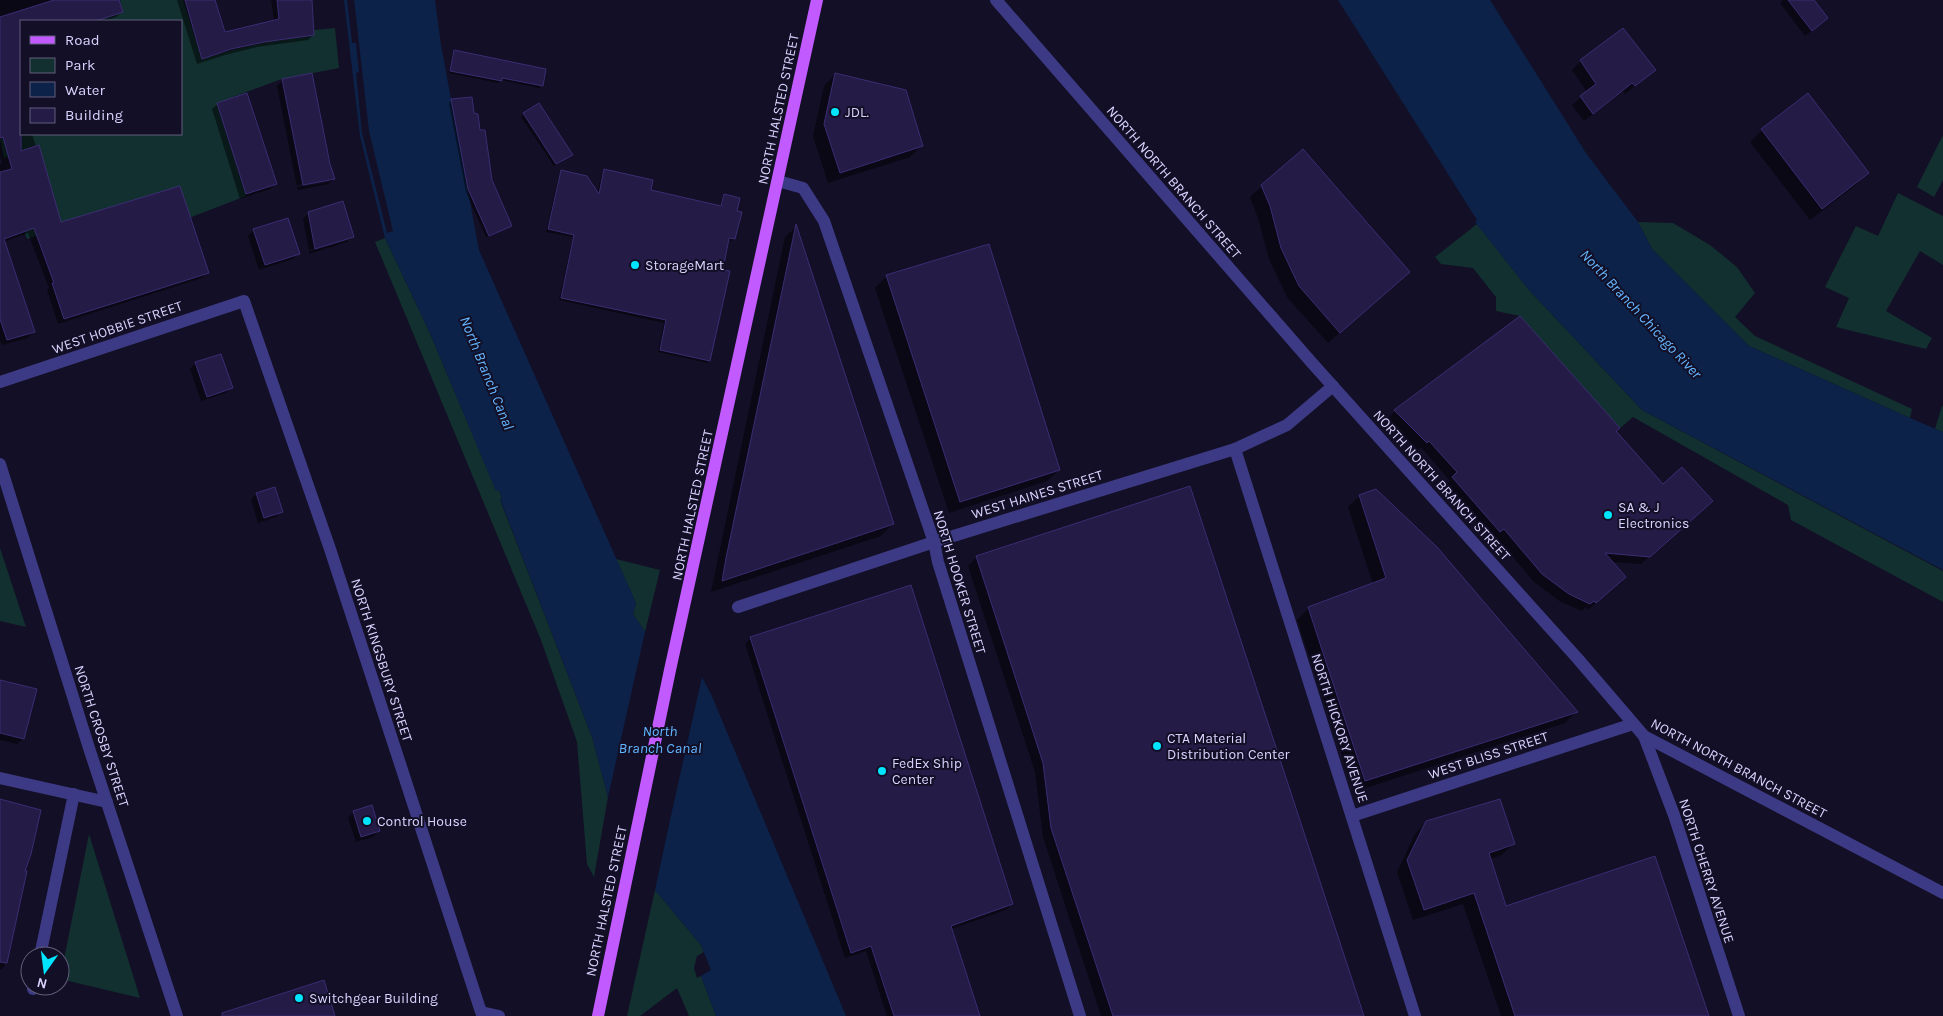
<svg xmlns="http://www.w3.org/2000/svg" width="1943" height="1016" font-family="Karla,sans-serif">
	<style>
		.green { fill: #12302f }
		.water { fill: #0c2248 }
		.pier { fill: #130f26 }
		.shadow { fill: #0007 }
		.building { fill: #241b47; stroke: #3b2d73 }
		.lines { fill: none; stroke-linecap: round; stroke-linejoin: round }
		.minor { stroke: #3d3a85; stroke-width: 12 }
		.major { stroke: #c25bff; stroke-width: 12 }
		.poi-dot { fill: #00e5ff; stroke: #130f26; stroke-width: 2 }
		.labels { text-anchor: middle; stroke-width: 4; stroke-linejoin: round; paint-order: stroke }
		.street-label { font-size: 14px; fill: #d9d4ff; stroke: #130f26 }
		.poi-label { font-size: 14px; fill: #d9d4ff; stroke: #130f26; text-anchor: start }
		.water-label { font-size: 15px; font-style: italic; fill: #62b6ff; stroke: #130f26 }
	</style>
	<rect width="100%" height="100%" fill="#130f26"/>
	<g class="green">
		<path d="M120,0H183L202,59C239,47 276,39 314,35V30L335,28L339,68L282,79L217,103L246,196L189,218L179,190L27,239L21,222L38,147L4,158L0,139L21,133L181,134V21H92L123,11Z"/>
		<path d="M1943,135V180L1934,197L1917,187Z"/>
		<path d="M1898,193L1943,216V265L1920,251L1886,311L1932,338L1926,349L1836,327L1849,298L1825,287L1856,226L1878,236Z"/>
		<path d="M1638,222L1673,223L1710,245L1737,267L1755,293L1735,317L1755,336L1912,409L1910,418L1749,346L1652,249Z"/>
		<path d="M1477,224L1529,290L1642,410L1943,571V602L1791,520L1788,505L1633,417L1619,429L1520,316L1496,311V297L1473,268L1441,264L1435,257Z"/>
		<path d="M385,238L429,331L496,490H499L502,498L500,500L592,737L608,797L594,877L587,864L577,742L541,640L375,242Z"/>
		<path d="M1942,406H1943V432L1935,429Z"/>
		<path d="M0,548L26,627L0,621Z"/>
		<path d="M616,559L660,570L645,632L633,614L636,603Z"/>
		<path d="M89,834L140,998L60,979Z"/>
		<path d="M655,890L701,945L704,952L697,956L694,968L697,978L701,976L716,1016H689L677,988L640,1016H627Z"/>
	</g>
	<g class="water">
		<path d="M344,0H435L441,45L479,250L636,603L633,614L645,632L638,663L702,677L711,694L846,1016H716L701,976L711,970L701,945L655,890L672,811L608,797L592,737L500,499L502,498L499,490L496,491L429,331L385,238L360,136Z"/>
		<path d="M1338,0H1490L1586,153L1638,222L1652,249L1749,346L1910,418L1943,432V570L1642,410L1529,290L1475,222L1477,220Z"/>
	</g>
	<g class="pier">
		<path d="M347,0H354L369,131L393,231L387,233L362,133L356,73L359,72L356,43H352Z"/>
		<path d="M638,663L702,677L672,811L608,797Z"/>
	</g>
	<g class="shadow">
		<path d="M0,0H118L122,12L116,17L106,21H21V49L4,55L21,103V134H32L61,224L207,273L202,278L58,324L47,290L49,288L28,233L3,242L33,332L28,338L2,345L0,340V164L2,163L0,156Z"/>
		<path d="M177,0H214L224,33L274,21L271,0H309L313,35L308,40L257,47L225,55L197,64Z"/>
		<path d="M1783,0H1813L1821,23L1805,36L1780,3Z"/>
		<path d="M455,52L542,85L539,88L501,80L498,83L449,73L452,54Z"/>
		<path d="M1581,61L1655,70L1625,94L1623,91L1584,121L1572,105L1587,92L1572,70Z"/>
		<path d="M835,74L922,145L910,157L828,183L813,136L824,86Z"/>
		<path d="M311,75L334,179L328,184L298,190L297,187L329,182V179L297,185V187L277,86L282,81Z"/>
		<path d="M1808,95L1868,173L1856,185L1810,220L1750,142L1762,130Z"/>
		<path d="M452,100L479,132L490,180L510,226L486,237L466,192L449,103Z"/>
		<path d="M218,104L275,184L270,189L240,199L212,109Z"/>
		<path d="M524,114L569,157L554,166L521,117Z"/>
		<path d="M561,171L597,194L602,173L604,171L650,191L720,207L722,198L724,195L734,239L732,241L728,240L709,360L707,363L658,352L664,323L559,300L573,237L546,232L559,174Z"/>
		<path d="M1262,186L1408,272L1328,343L1287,297L1269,259L1258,218L1250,197Z"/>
		<path d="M309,213L353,236L347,242L309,254V251L348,240V237L309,250L303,219Z"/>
		<path d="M796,227L893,524L881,536L711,592L785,237Z"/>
		<path d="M254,230L298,254L293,259L259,270L248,236Z"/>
		<path d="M887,276L1059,470L1047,481L949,513L875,288Z"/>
		<path d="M196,363L231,388L226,393L201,401L190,369Z"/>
		<path d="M1395,411L1615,432L1663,486L1703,509L1641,564L1611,562L1617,584L1588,610L1585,607L1582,611L1561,602L1534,582L1495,536L1492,539L1446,485L1450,481L1421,447L1418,450L1388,418Z"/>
		<path d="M257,494L281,511L276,517L258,523L251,499Z"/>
		<path d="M1360,496L1576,712L1565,723L1354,792L1297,620L1309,608L1373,584L1348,507Z"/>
		<path d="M977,557L1363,1016H1101L1043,837L1035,772L968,566Z"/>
		<path d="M910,587L1012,904L1006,910L951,929L979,1016H887L866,951L845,958L745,644L750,639Z"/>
		<path d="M0,682L35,690L23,739L17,744L0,740Z"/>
		<path d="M0,801L25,872L4,967L0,970Z"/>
		<path d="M354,812L379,831L373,837L356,842L348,818Z"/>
		<path d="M1426,822L1513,844L1502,855L1490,859L1505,907L1708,1016H1501L1463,904L1413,920L1397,872L1415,834Z"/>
	</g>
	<g class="building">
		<path d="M54,0H119L123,12L96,21H21V151L39,145L61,222L180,186L209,273L64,319L52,283H54L34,228L4,239L35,332L7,340L0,319V172L12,169L3,137L0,138V17Z"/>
		<path d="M185,0H215L225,32L279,19L277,0H312L314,35L264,42L231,49L202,59Z"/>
		<path d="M1788,0H1814L1828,18L1812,31Z"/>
		<path d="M1623,28L1656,70L1635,86L1632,83L1593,114L1580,96L1596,84L1580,60Z"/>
		<path d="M454,50L546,69L543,86L502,78V81L450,71Z"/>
		<path d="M312,73L330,164L335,179L303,185L282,79Z"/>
		<path d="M835,73L906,90L923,146L840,173L824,124Z"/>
		<path d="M247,93L277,184L246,194L217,103Z"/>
		<path d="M1808,93L1869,173L1822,209L1761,129Z"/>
		<path d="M472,97L474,113L478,114L480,130H485L492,180L512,226L489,236L468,189L451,99Z"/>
		<path d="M539,103L573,155L556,164L523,113Z"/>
		<path d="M1303,149L1410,272L1340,333L1299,286L1281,248L1270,206L1261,185Z"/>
		<path d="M604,169L653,180L651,190L721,206L724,194L740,198L737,211L742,212L735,239L729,238L723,270L730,271L710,361L660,350L666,320L561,298L574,235L548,229L561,170L587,176L599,194Z"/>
		<path d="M343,201L354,237L315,249L308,212Z"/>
		<path d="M288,218L300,254L265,265L253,229Z"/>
		<path d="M796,224L894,524L722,581L726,558Z"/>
		<path d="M989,244L1060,470L960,502L886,275Z"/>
		<path d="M1520,316L1620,428L1616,431L1663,484L1682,467L1713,501L1650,557L1605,553L1626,577L1596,603L1594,601L1590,604L1569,594L1542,574L1504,529L1500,532L1452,477L1457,472L1429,441L1427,443L1394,410Z"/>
		<path d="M221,354L233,388L207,397L195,362Z"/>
		<path d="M1190,486L1292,796L1364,1016H1113L1051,828L1043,763L976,556Z"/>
		<path d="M275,487L283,512L264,518L256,493Z"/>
		<path d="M1376,489L1437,547L1578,712L1365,781L1308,607L1386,578L1359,495Z"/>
		<path d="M911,585L1013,904L951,926L980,1016H894L871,946L851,953L750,637Z"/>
		<path d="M0,680L37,689L24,739L0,733Z"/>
		<path d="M0,799L41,810L31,854L25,871H27L7,963L0,962Z"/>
		<path d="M1500,799L1515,844L1489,853L1506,906L1655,856L1709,1016H1515L1474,893L1424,910L1407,860L1426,821Z"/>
		<path d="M372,805L380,831L361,837L353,811Z"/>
		<path d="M324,980L335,1016H222V1013Z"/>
	</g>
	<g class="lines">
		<g class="minor">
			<path d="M996,0L1312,363L1578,659L1644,736L1943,893"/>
			<path d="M778,181L803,188L824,221L934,542L938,562L1080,1016"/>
			<path d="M0,382L244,301L330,549L481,1012L499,1016"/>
			<path d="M1235,449L1415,1016"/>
			<path d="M0,464L89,748L177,1016"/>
			<path d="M738,607L934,542L1235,449L1287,425L1333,386"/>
			<path d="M1644,736L1674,815L1739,1016"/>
			<path d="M0,778L107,802"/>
			<path d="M1352,816L1633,724"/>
			<path d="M40,956L74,794"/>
			<path d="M33,989V986"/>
		</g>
		<path class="major" d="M598,1016L670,670L817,0"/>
	</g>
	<g class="poi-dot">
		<circle cx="835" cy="112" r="5"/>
		<circle cx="635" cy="265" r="5"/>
		<circle cx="1608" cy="515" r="5"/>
		<circle cx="1157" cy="746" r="5"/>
		<circle cx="882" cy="771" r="5"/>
		<circle cx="367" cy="821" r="5"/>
		<circle cx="299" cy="998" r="5"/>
	</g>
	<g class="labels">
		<g class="street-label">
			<text transform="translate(778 109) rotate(-78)" y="5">NORTH HALSTED STREET</text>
			<text transform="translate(1174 182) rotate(49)" y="5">NORTH NORTH BRANCH STREET</text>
			<text transform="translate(117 327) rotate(-19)" y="5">WEST HOBBIE STREET</text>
			<text transform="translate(1442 485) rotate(48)" y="5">NORTH NORTH BRANCH STREET</text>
			<text transform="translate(1037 494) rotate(-17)" y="5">WEST HAINES STREET</text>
			<text transform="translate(692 505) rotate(-78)" y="5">NORTH HALSTED STREET</text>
			<text transform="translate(960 582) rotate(73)" y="5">NORTH HOOKER STREET</text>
			<text transform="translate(382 660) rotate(72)" y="5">NORTH KINGSBURY STREET</text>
			<text transform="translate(1340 728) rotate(72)" y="5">NORTH HICKORY AVENUE</text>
			<text transform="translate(102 736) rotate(72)" y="5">NORTH CROSBY STREET</text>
			<text transform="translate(1488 755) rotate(-18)" y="5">WEST BLISS STREET</text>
			<text transform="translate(1739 768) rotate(28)" y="5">NORTH NORTH BRANCH STREET</text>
			<text transform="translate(1707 871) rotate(72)" y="5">NORTH CHERRY AVENUE</text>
			<text transform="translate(606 901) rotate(-78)" y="5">NORTH HALSTED STREET</text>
		</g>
		<g class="poi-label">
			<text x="845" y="117">JDL.</text>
			<text x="645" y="270">StorageMart</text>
			<text x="1618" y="512">SA &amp; J<tspan x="1618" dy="16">Electronics</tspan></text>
			<text x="1167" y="743">CTA Material<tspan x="1167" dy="16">Distribution Center</tspan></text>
			<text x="892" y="768">FedEx Ship<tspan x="892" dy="16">Center</tspan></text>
			<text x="377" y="826">Control House</text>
			<text x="309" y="1003">Switchgear Building</text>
		</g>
		<g class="water-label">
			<text transform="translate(1641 314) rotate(47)" y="5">North Branch Chicago River</text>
			<text transform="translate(487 373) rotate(68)" y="5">North Branch Canal</text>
			<text x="660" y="736">North<tspan x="660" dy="17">Branch Canal</tspan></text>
		</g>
	</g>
	<rect x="20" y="20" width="162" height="115" fill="#130f26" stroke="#625e7d"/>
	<rect x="30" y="36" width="25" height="8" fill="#c25bff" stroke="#625e7d"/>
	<text x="65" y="45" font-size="15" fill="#d9d4ff">Road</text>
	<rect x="30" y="58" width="25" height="15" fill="#12302f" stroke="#625e7d"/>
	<text x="65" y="70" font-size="15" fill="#d9d4ff">Park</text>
	<rect x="30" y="82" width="25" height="15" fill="#0c2248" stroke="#625e7d"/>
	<text x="65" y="95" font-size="15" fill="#d9d4ff">Water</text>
	<rect x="30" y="108" width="25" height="15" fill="#241b47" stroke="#625e7d"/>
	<text x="65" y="120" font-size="15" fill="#d9d4ff">Building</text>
	<g transform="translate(45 971) rotate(194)"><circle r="24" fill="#130f26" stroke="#625e7d"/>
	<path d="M0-4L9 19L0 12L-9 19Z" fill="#00e5ff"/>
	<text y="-8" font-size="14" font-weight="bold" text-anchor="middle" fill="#d9d4ff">N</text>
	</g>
</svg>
